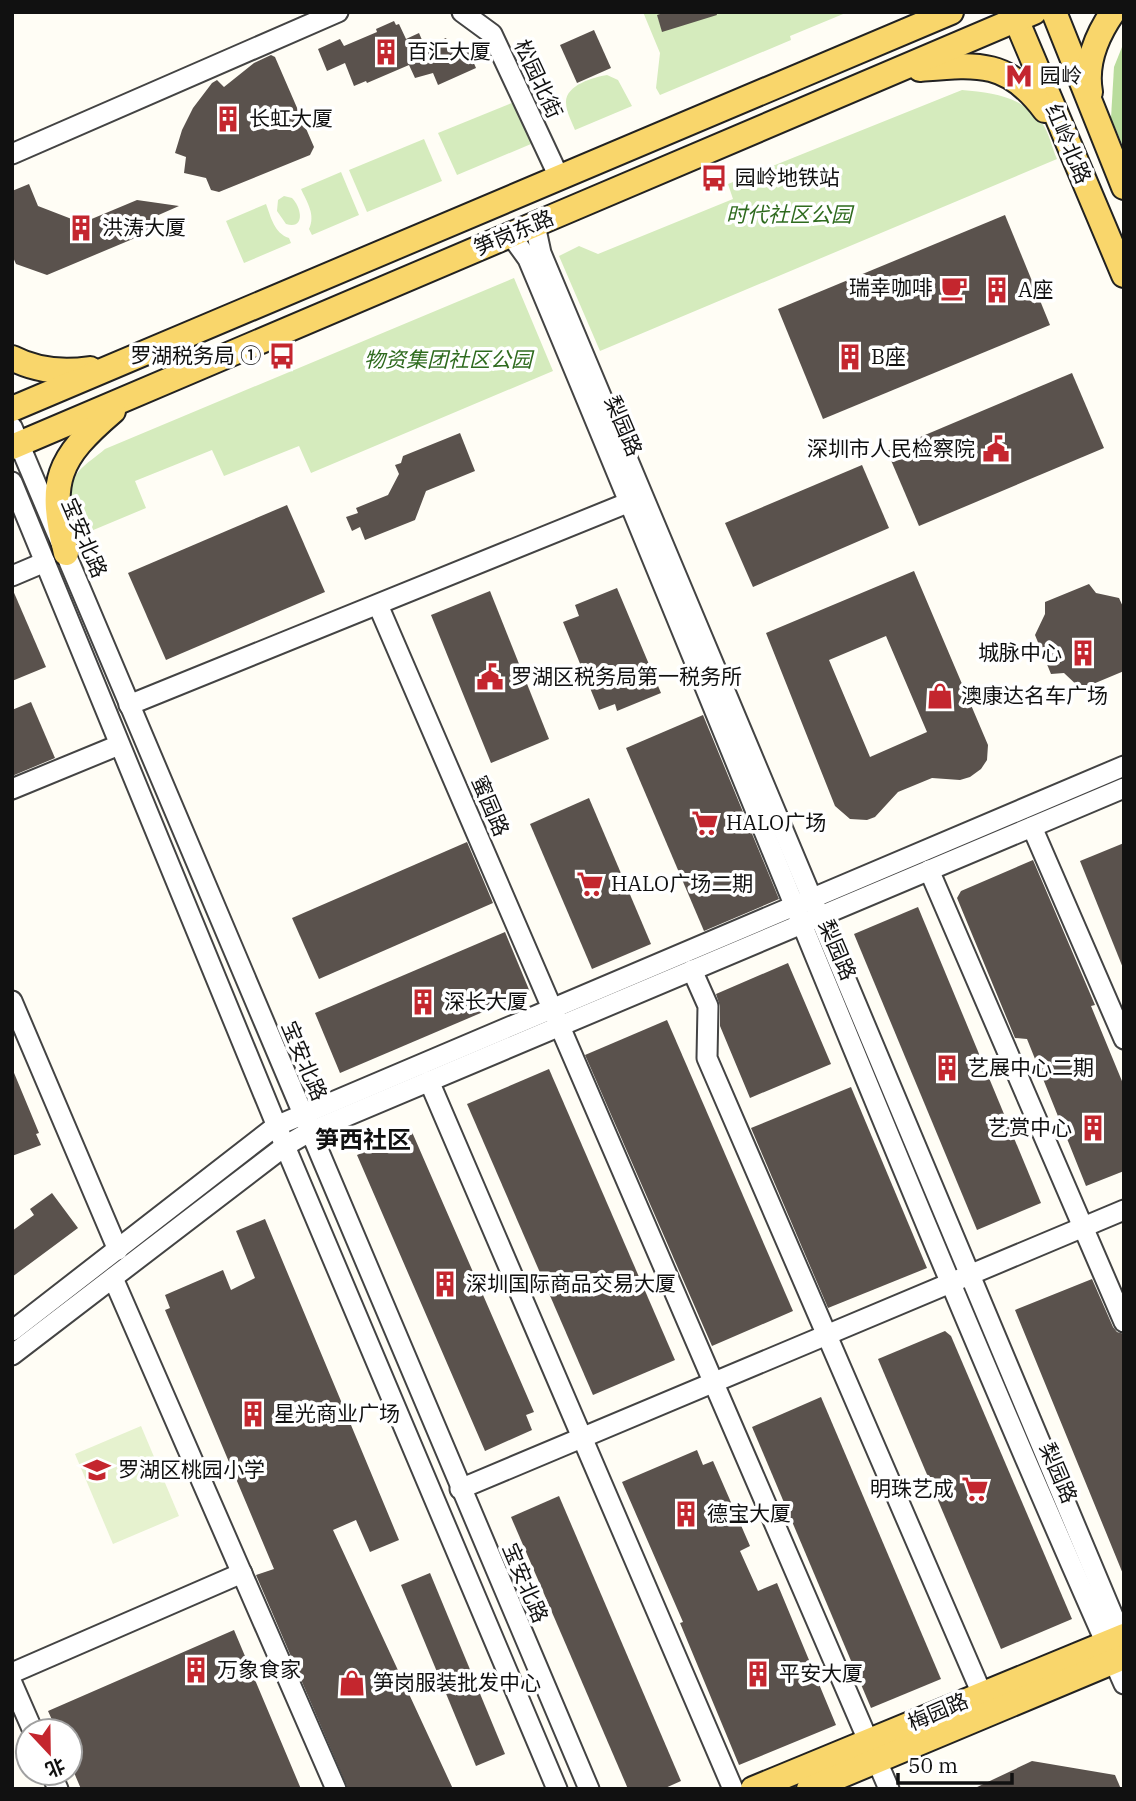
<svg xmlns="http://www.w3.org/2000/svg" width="1136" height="1801" font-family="'IBM Plex Serif','Noto Sans SC',serif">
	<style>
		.green { fill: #d5ebbd }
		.forest { fill: #b9dc9c }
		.pitch { fill: #e6f2cf }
		.building { fill: #5a524d; fill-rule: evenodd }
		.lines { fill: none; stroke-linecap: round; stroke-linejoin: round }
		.minor-casing { stroke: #444; stroke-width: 23 }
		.major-casing { stroke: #222; stroke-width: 28 }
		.minor { stroke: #fff; stroke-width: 19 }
		.major { stroke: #f9d66b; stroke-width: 24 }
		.labels { text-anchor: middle; stroke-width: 7; stroke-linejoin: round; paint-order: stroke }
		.poi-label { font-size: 21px; fill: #111; stroke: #fff; text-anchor: start }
		.street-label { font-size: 21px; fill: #111; stroke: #fff }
		.park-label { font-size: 21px; font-style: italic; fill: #2f6b1f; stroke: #fff }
		.quarter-label { font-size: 24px; font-weight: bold; fill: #111; stroke: #fff }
	</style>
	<rect width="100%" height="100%" fill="#fffdf5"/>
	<g class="green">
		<path d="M643,12H848L790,36L791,40L660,95L656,88L660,53Z"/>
		<path d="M607,75L618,80L632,106L575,130C572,122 566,112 566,102C566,85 594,77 607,75Z"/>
		<path d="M962,90C994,93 1021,96 1042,123C1049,132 1052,148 1057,159L600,351L559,256L579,246L598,254L733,199L728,184Z"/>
		<path d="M514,102L531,144L457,175L438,133Z"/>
		<path d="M424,139L442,181L367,212L349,170Z"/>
		<path d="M341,172L359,215L312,235L309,229C316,215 307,202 301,189Z"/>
		<path d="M284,196L292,198C302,208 305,230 286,224L277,211L278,200Z"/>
		<path d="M266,204C271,217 274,233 289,238L291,243L244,263L226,221Z"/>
		<path d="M514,278L553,371L311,473L299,446L224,476L212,450L135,481L146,508L79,536C70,515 63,491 79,471C86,463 97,456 105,449Z"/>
	</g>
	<path class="forest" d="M1124,42V149L1111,118L1114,67Z"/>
	<path class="pitch" d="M141,1426L179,1516L113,1544L75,1454Z"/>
	<g class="building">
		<path d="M666,12H716L717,15L662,32L657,15Z"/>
		<path d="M394,21L396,25L399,24L406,39L419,33L425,47L446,38L454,55L468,50L476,68L438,85L433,73L415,78L409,65L367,83L366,81L354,86L345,63L327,71L318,49L340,39L344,46L377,32L376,29Z"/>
		<path d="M594,30L611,68L577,83L560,45Z"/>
		<path d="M271,55L275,57L314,147L310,155L219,192L211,190L206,178L184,173L186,157L175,153L182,130L193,108L212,83L217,80L224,87L254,63Z"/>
		<path d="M29,184L38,206L82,223L137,200L179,206L154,217L147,233L47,275L16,264L12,255V191Z"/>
		<path d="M1005,215L1050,325L823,419L778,309Z"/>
		<path d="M1072,373L1104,448L919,526L887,451Z"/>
		<path d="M460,433L475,471L426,491L415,520L365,540L360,527L352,531L346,517L358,513L356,508L388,495L399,474L395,465L401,463L403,456Z"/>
		<path d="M862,465L889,528L753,587L725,523Z"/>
		<path d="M287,505L325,592L166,660L128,573Z"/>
		<path d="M914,571L988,745L987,760L981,769L970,777L960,780L932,778L898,792L875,817L867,820L850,819L835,806L766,633ZM886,636L927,732L870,757L829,660Z"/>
		<path d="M1089,584L1096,593L1119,598L1124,609V671L1081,689L1064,673L1051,674L1035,635L1045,614V602Z"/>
		<path d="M12,588L46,667L12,681Z"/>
		<path d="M617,588L661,693L617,711L615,704L599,710L563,622L579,616L575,605Z"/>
		<path d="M490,591L549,739L491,763L431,615Z"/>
		<path d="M31,702L55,758L12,776V710Z"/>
		<path d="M703,715L779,899L704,931L626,748Z"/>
		<path d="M589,798L651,944L592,969L530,824Z"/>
		<path d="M467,842L493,903L319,979L292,918Z"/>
		<path d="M1124,843V968H1123L1080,861Z"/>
		<path d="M1033,860L1095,1005L1091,1006L1124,1086V1171L1086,1186L1027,1039L1015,1038L957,898L961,891Z"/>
		<path d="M918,907L1041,1203L977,1230L854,934Z"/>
		<path d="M505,932L530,992L340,1073L315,1013Z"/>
		<path d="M788,963L831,1064L750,1098L720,1026V1006L716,994Z"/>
		<path d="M667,1020L793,1311L712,1346L585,1055Z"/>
		<path d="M12,1068L39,1133L36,1134L41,1145L12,1156Z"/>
		<path d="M549,1069L675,1360L593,1395L467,1104Z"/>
		<path d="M851,1087L927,1268L828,1308L751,1128Z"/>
		<path d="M412,1132L534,1412L526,1415L532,1430L485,1451L357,1155Z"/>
		<path d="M52,1193L78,1228L12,1277V1231L34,1215L30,1209Z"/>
		<path d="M265,1219L399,1540L370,1552L356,1520L333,1530L453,1789H348L256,1575L274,1569L165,1310L170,1308L165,1295L223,1270L231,1290L255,1278L236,1231Z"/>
		<path d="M1092,1279L1113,1327L1117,1332L1124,1334L1123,1574L1015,1310Z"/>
		<path d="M945,1331L951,1336L1072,1619L1001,1649L878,1359Z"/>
		<path d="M821,1397L941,1679L871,1708L752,1427Z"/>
		<path d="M697,1450L703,1465L713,1461L750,1546L740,1551L758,1591L777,1583L836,1725L739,1765L680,1623L683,1622L622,1482Z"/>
		<path d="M559,1496L681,1781L663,1789H628L511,1517Z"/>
		<path d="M430,1573L505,1754L476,1766L401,1585Z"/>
		<path d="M234,1630L301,1789H81L70,1763V1731H57L48,1711Z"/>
		<path d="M1032,1761L1115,1775L1121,1789H973Z"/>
	</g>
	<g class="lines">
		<g class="minor-casing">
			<g id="minor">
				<path d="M462,12L492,34L559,177"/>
				<path d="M12,154L338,12"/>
				<path d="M535,225L541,253L1124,1642"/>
				<path d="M510,234L528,259C728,734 914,1214 1124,1684"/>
				<path d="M12,427L589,1789"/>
				<path d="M12,482L285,1146L557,1789"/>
				<path d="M12,576L45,562"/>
				<path d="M378,605L889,1789"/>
				<path d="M129,705L642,497"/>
				<path d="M12,789L119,745"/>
				<path d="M1032,827L1124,1039"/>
				<path d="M929,870L1124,1322"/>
				<path d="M692,970L708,1006L707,1058L982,1694"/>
				<path d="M12,1001L118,1250"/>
				<path d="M429,1081L733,1789"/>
				<path d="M113,1278L336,1789"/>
				<path d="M12,1331L276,1126L1124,766"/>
				<path d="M12,1355L285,1146L309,1132L1124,788"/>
				<path d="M460,1489L1124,1210"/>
				<path d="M12,1673L242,1573"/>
				<path d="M12,1683L33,1731"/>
				<path d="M51,1773L58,1789"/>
			</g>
		</g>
		<g class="major-casing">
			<g id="major">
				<path d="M1013,12L1124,275"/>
				<path d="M1054,12L1124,187"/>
				<path d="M920,69C977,64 1008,60 1045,110"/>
				<path d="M1090,92C1085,64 1097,35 1113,12"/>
				<path d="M12,358C37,371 63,373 90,369"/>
				<path d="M12,409L951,12"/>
				<path d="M12,447L1034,12"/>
				<path d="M66,553C48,481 57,459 113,411"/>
				<path d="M753,1789L1124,1636"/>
				<path d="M809,1789L1124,1657"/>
			</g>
		</g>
		<use href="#minor" class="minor"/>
		<use href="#major" class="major"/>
	</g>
	<defs>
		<g id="building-bare" transform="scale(2.1)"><path d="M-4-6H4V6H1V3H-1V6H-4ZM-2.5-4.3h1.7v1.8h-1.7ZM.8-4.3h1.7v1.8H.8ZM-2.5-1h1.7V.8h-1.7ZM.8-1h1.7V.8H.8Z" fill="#c4262e" stroke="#fff" stroke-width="2.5" paint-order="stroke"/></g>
		<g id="metro-bare" transform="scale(2.1)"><path d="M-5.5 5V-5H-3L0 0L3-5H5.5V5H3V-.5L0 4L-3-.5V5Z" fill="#c4262e" stroke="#fff" stroke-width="2.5" paint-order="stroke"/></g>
		<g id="bus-bare" transform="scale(2.1)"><path d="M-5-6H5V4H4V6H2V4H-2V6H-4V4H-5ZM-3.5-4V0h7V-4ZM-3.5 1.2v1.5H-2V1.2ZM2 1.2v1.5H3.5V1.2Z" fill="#c4262e" stroke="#fff" stroke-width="2.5" paint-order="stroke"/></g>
		<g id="cafe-bare" transform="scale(2.1)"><path d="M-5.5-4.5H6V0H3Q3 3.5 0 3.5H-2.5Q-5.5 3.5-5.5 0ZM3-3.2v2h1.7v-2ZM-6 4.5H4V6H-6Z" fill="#c4262e" stroke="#fff" stroke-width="2.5" paint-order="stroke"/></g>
		<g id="civic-bare" transform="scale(2.1)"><path d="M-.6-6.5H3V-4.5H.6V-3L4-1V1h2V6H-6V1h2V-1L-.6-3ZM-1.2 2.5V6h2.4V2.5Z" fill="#c4262e" stroke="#fff" stroke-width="2.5" paint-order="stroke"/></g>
		<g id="shop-bare" transform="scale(2.1)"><path d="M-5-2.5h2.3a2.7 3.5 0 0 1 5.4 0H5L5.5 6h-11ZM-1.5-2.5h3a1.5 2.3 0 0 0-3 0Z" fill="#c4262e" stroke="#fff" stroke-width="2.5" paint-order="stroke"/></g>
		<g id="supermarket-bare" transform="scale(2.1)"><path d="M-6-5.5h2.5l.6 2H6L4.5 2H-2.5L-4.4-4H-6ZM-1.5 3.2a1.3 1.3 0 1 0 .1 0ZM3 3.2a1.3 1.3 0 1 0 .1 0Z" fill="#c4262e" stroke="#fff" stroke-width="2.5" paint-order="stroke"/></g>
		<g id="school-bare" transform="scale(2.1)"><path d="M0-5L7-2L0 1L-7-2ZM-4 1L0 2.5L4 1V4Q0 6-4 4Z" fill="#c4262e" stroke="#fff" stroke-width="2.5" paint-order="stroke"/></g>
	</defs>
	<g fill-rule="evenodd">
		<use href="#building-bare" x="386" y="52"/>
		<use href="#metro-bare" x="1019" y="76"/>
		<use href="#building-bare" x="228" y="119"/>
		<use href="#bus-bare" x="714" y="178"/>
		<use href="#building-bare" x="81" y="228"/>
		<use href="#cafe-bare" x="954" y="288"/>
		<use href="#building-bare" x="997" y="290"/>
		<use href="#bus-bare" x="282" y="356"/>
		<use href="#building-bare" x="850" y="357"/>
		<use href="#civic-bare" x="996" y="449"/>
		<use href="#building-bare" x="1083" y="653"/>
		<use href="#civic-bare" x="490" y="677"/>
		<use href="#shop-bare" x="940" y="696"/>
		<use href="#supermarket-bare" x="705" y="823"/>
		<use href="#supermarket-bare" x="590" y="884"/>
		<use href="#building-bare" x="423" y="1002"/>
		<use href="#building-bare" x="947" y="1068"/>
		<use href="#building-bare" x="1093" y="1128"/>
		<use href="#building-bare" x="445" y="1284"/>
		<use href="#building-bare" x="253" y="1414"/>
		<use href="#school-bare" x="97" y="1470"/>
		<use href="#supermarket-bare" x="975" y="1489"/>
		<use href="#building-bare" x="686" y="1514"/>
		<use href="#building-bare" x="196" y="1670"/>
		<use href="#building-bare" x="758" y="1674"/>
		<use href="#shop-bare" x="352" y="1683"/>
	</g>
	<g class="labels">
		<g class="poi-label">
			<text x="407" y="59">百汇大厦</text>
			<text x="1040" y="83">园岭</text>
			<text x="249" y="126">长虹大厦</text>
			<text x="735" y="185">园岭地铁站</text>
			<text x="102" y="235">洪涛大厦</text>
			<text x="933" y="295" text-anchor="end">瑞幸咖啡</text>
			<text x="1018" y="297">A座</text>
			<text x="261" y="363" text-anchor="end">罗湖税务局 ①</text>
			<text x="871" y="364">B座</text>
			<text x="975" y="456" text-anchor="end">深圳市人民检察院</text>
			<text x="1062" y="660" text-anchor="end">城脉中心</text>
			<text x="511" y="684">罗湖区税务局第一税务所</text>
			<text x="961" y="703">澳康达名车广场</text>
			<text x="726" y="830">HALO广场</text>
			<text x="611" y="891">HALO广场二期</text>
			<text x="444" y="1009">深长大厦</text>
			<text x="968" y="1075">艺展中心二期</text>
			<text x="1072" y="1135" text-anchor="end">艺赏中心</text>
			<text x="466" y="1291">深圳国际商品交易大厦</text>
			<text x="274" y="1421">星光商业广场</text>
			<text x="118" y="1477">罗湖区桃园小学</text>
			<text x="954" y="1496" text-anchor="end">明珠艺成</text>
			<text x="707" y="1521">德宝大厦</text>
			<text x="217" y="1677">万象食家</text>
			<text x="779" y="1681">平安大厦</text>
			<text x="373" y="1690">笋岗服装批发中心</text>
		</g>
		<g class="street-label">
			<text transform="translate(538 79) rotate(65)" y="7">松园北街</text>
			<text transform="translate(1068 144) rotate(67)" y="7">红岭北路</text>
			<text transform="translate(514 233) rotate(-23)" y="7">笋岗东路</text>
			<text transform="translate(623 426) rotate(67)" y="7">梨园路</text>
			<text transform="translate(84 538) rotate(67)" y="7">宝安北路</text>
			<text transform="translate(490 806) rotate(67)" y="7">蜜园路</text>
			<text transform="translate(837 950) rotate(67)" y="7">梨园路</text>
			<text transform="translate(304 1061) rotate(67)" y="7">宝安北路</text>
			<text transform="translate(1058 1473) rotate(67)" y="7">梨园路</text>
			<text transform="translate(525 1583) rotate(67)" y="7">宝安北路</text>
			<text transform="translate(938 1712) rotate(-23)" y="7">梅园路</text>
		</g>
		<g class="park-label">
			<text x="789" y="222">时代社区公园</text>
			<text x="448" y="367">物资集团社区公园</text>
		</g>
		<g class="quarter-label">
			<text x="363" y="1148">笋西社区</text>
		</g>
	</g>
	<rect width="1136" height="1801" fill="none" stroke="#111111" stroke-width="28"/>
	<g transform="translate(49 1752) rotate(158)"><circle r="33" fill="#ffffff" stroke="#a0a0a0" stroke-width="2"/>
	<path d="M0-5L12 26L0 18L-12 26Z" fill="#c4262e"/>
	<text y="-10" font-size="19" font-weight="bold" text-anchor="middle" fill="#111111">北</text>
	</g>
	<path d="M898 1773v10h114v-10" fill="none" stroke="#111111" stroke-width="3.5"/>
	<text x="908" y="1773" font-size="21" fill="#111111" stroke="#ffffff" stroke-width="5" paint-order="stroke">50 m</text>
</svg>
